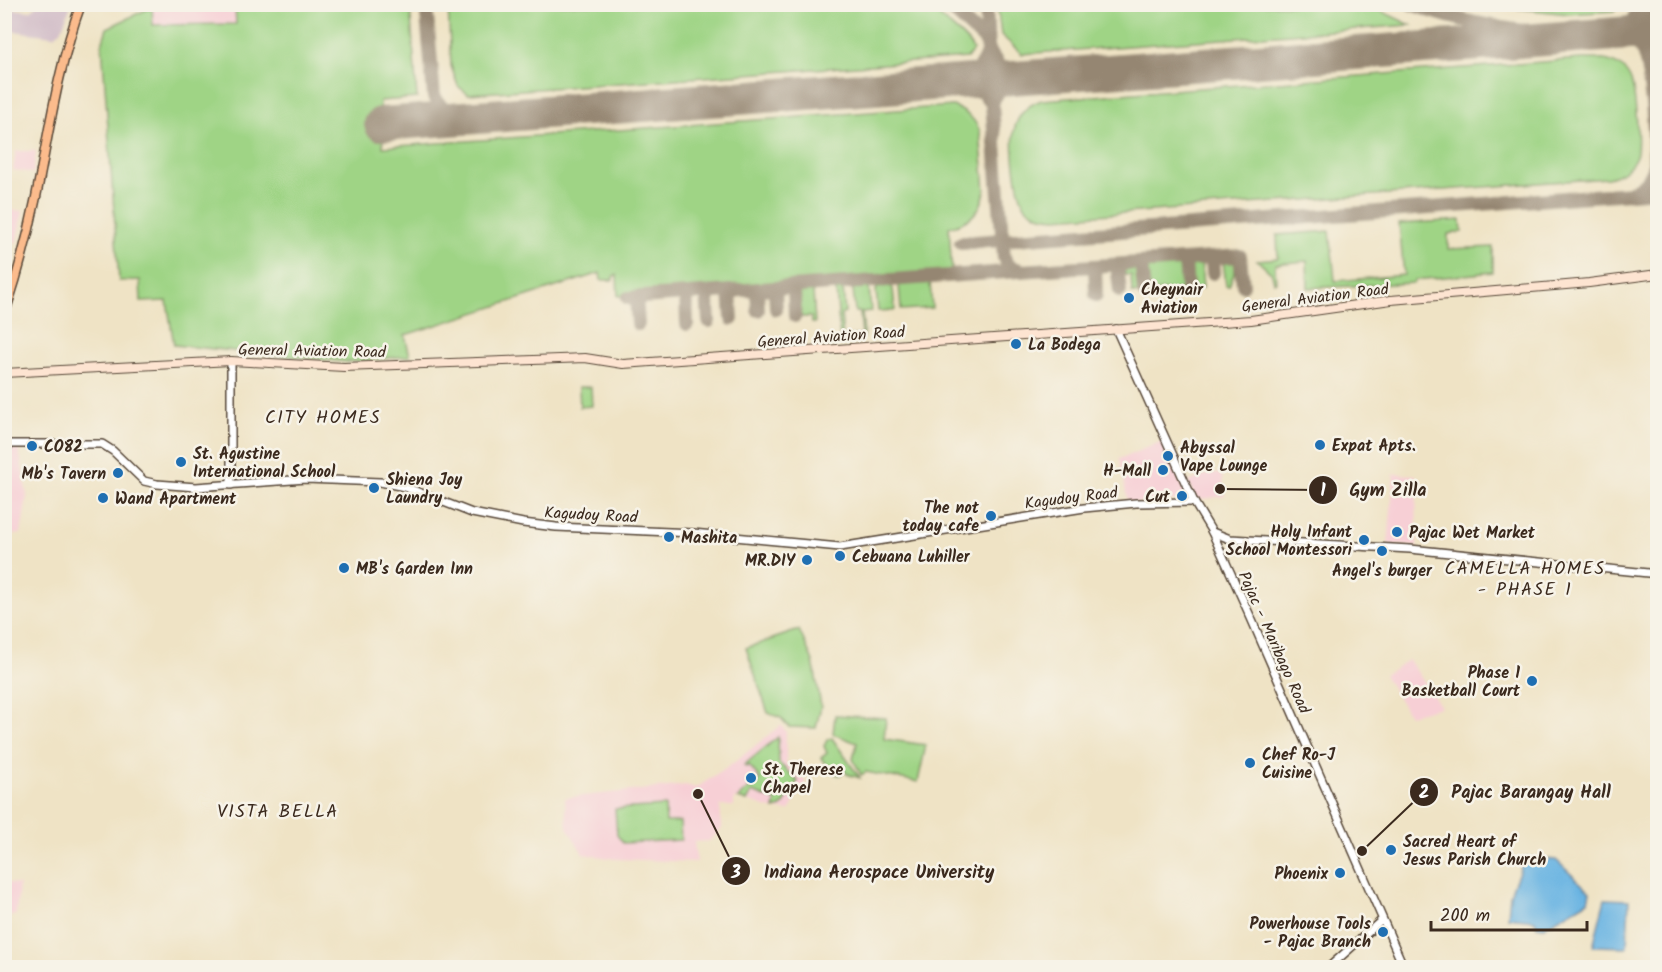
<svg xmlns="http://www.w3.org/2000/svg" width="1662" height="972" font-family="Kalam,sans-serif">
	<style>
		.built { fill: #f7cfd5 }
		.industrial { fill: #d2bdc8 }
		.green { fill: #9fd485; stroke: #6d7f52; stroke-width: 1.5 }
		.water { fill: #69b4e2; stroke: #526f80; stroke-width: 1.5 }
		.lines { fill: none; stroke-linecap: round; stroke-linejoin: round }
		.taxiway { stroke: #958672; stroke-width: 14 }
		.runway { stroke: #958672; stroke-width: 34 }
		.tertiary-casing { stroke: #564637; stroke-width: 10 }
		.secondary-casing { stroke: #564637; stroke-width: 10 }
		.primary-casing { stroke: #564637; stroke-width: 11 }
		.tertiary { stroke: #fff; stroke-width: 7 }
		.secondary { stroke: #fde4d1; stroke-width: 8 }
		.primary { stroke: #fbbb8c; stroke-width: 8 }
		.poi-dot { fill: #1f6fb2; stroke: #f7f3e8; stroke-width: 2 }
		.labels { text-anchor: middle; stroke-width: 5; stroke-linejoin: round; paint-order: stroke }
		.poi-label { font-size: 16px; font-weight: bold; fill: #3b2a1e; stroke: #f7f3e8; text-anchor: start }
		.street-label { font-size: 16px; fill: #3b2a1e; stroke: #f7f3e8 }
		.neighbourhood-label { font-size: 18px; letter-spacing: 1.5px; fill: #3b2a1e; stroke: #f7f3e8 }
		.leader { fill: none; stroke: #3b2a1e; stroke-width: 2 }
		.callout-dot { fill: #3b2a1e; stroke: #f7f3e8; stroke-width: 2 }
		.mark-label { font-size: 18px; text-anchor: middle; font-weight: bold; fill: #fff }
		.callout-label { font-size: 18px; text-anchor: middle; font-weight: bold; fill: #3b2a1e; stroke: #f7f3e8; stroke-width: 5; stroke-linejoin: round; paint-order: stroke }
	</style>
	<rect width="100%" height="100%" fill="#f7f3e8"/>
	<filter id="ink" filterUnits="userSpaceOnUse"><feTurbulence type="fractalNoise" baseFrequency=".0167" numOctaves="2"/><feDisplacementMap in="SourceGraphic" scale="12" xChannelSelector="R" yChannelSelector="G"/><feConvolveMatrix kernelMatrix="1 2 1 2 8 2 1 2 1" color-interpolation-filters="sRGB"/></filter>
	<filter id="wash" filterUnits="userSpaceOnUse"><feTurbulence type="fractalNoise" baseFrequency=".008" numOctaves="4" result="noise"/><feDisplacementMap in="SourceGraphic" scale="24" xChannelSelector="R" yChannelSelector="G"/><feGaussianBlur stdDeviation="1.35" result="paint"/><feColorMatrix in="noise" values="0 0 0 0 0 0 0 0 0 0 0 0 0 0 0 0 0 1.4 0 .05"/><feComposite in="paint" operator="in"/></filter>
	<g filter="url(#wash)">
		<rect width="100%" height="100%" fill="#efe3c5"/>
		<g class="built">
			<path d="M156,4L235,5L236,24L152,25V7Z"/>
			<path d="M16,151H36L33,173L13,170Z"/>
			<path d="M4,209L23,211L16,243L5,239Z"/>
			<path d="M1163,441L1188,499L1128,503L1119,459Z"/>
			<path d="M5,447L19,449L27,496L21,534L5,535Z"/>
			<path d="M1211,473H1217L1222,476L1225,496L1196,500L1188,482Z"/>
			<path d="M1394,474L1416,475L1417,547L1388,544Z"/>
			<path d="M1409,660L1441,707L1409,715L1384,675Z"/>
			<path d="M781,725L786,732V763L806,782L789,811L771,809L738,798L734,799V806H720L722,828L709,841L694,842L697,862L615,859L583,854L567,827L565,798L686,785L696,788L736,761Z"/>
			<path d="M5,882L19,885L16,915L7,916L5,934Z"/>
		</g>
		<path class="industrial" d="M38,5H71L61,31L53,36L5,30V8L30,11Z"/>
		<g class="green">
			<path d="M235,5H410L417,98L380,101L383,147L953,106C966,112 975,118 980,132L985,191C981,213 969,222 949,227L952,273L618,296L617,275L613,276V280H601L600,273L405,335L410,356L348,362L174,345L167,301L141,302L140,280L119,281L102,44L107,28L152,7L153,25L236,24Z"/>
			<path d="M448,5H929C939,19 967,36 973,50L967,58L468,94L458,86L451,66Z"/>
			<path d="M997,5H1368L1411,25L1022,54L1001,35Z"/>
			<path d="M1483,5L1620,4V5L1614,11L1569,14Z"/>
			<path d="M1581,59C1594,59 1610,58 1621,67C1624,69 1628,74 1630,78C1635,88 1640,145 1636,156C1631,168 1620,175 1608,178L1056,218C1045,217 1034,216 1026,207C1016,195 1010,139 1016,124C1021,111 1029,104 1042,100Z"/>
			<path d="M1461,220L1462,232L1448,234V249L1493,247V272L1415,280L1414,283L1308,288L1307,261L1275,264L1276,282H1274L1272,274L1257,260L1278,258L1277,235L1330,231L1335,281L1404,275L1399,224Z"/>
			<path d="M1238,259V263L1229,286H1226L1223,260Z"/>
			<path d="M1201,261L1203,288L1189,289L1188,265L1190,262Z"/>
			<path d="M1178,263L1183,268L1185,289L1147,292L1144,266Z"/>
			<path d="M1139,267L1140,293H1132L1131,275H1125L1124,268Z"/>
			<path d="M930,282L932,308L901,310L899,285Z"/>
			<path d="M890,285L893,289L895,310L878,311L876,290L879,286Z"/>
			<path d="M869,287L871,311L862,312L864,337L840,339L836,289H843L845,313L841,314L843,337L862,335L860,312H855L853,288Z"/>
			<path d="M813,291L815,323H812L811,317H797L796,292Z"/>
			<path d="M579,387H591L592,406L580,407Z"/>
			<path d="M799,630L813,661L821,706L816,728L789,727L781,718L768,713L746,648Z"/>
			<path d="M835,715L886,718L884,739L926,745L918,782L866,772L861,775L853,759L857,743L833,734Z"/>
			<path d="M778,737L779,763L798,781L782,807L774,809L776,801L752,792L747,801L738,798L760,779L749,765L746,767L744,765Z"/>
			<path d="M832,738L860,778L847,774L844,770L840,775L831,772L821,758L827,753L824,746L827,740Z"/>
			<path d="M665,806L666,822H680L681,840L623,843L617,835L615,809Z"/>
		</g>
		<g class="water">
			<path d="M1525,857L1556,860L1590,892L1588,901L1544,927L1537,926L1535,920L1508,917L1510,894Z"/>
			<path d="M1605,899L1629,900L1627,947L1593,946Z"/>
		</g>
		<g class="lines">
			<g class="taxiway">
				<path d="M426,4L434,97L446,112L456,118"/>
				<path d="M945,4L985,40L991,54L999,66L1010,74L1023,77"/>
				<path d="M1411,4C1465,25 1519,31 1575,37"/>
				<path d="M1642,4L1647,13L1658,23"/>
				<path d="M1612,34C1625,35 1636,40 1643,52C1650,63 1658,157 1653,170C1649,181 1641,188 1631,192"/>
				<path d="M1612,34C1627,29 1636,20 1640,4"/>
				<path d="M1648,62L1651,49L1658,40"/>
				<path d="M962,81C976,74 985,64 988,48L986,4"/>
				<path d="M962,81L980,89L992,104"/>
				<path d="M961,243L1658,191"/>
				<path d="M1212,258L1213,273"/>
				<path d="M1185,260L1187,289"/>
				<path d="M1141,263L1144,292"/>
				<path d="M1117,265L1120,291"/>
				<path d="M1095,266L1096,295"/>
				<path d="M1020,270L1009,266L1004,258L992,104C997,88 1007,81 1023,77"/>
				<path d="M794,287L795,316"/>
				<path d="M775,288L776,309"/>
				<path d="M757,289L758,310"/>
				<path d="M730,291L732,319"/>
				<path d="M707,293L709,321"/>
				<path d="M686,294L687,324"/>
				<path d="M628,298L1240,256L1243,285"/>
				<path d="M636,298L638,324"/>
			</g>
			<path class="runway" d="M381,124L1658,31"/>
		</g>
	</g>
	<g filter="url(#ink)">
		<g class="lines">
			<g class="tertiary-casing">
				<g id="tertiary">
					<path d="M1116,329L1194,502L1212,532L1251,618L1404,968"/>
					<path d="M4,444H102L113,451L144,481L157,484L196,487L306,479L380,482L405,487L472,513L523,523L556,527L693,533L840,547L1084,508L1136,503L1194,502"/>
					<path d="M231,485V361"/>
					<path d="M1212,532L1230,539L1410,549L1658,574"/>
					<path d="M1328,968L1382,920"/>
				</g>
			</g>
			<g class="secondary-casing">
				<path id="secondary" d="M4,373L231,361L344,367L585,358L623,364L651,362L1251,320L1391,300L1589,283L1658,274"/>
			</g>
			<g class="primary-casing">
				<path id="primary" d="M4,316C17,277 28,237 36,197C49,132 58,66 81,4"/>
			</g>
			<use href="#tertiary" class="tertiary"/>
			<use href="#secondary" class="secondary"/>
			<use href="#primary" class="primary"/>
		</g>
	</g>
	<g class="poi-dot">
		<circle cx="1129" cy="298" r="6"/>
		<circle cx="1016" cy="344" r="6"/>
		<circle cx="1320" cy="445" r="6"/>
		<circle cx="32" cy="446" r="6"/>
		<circle cx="1168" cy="456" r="6"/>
		<circle cx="181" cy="462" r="6"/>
		<circle cx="1163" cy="470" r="6"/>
		<circle cx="118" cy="473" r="6"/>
		<circle cx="374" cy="488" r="6"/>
		<circle cx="1182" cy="496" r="6"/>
		<circle cx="103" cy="498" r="6"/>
		<circle cx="991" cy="516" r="6"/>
		<circle cx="1397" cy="532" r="6"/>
		<circle cx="669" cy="537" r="6"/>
		<circle cx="1364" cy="540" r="6"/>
		<circle cx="1382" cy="551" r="6"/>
		<circle cx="840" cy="556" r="6"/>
		<circle cx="807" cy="560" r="6"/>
		<circle cx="344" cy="568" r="6"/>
		<circle cx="1532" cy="681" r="6"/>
		<circle cx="1250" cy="763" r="6"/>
		<circle cx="751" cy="778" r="6"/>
		<circle cx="1391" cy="850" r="6"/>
		<circle cx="1340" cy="873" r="6"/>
		<circle cx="1383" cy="932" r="6"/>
	</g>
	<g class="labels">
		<g class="poi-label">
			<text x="1141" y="295">Cheynair<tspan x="1141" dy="18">Aviation</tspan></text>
			<text x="1028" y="350">La Bodega</text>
			<text x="1332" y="451">Expat Apts.</text>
			<text x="44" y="452">CO82</text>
			<text x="1180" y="453">Abyssal<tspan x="1180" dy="18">Vape Lounge</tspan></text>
			<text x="193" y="459">St. Agustine<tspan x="193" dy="18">International School</tspan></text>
			<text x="1151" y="476" text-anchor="end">H-Mall</text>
			<text x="106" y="479" text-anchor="end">Mb's Tavern</text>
			<text x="386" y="485">Shiena Joy<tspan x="386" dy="18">Laundry</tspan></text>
			<text x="1170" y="502" text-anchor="end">Cut</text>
			<text x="115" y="504">Wand Apartment</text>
			<text x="979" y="513" text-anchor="end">The not<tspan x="979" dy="18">today cafe</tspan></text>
			<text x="1352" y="537" text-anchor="end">Holy Infant<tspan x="1352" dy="18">School Montessori</tspan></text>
			<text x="1409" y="538">Pajac Wet Market</text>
			<text x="681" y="543">Mashita</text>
			<text x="852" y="562">Cebuana Luhiller</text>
			<text x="795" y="566" text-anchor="end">MR.DIY</text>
			<text x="356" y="574">MB's Garden Inn</text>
			<text x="1382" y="576" text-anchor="middle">Angel's burger</text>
			<text x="1520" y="678" text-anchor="end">Phase 1<tspan x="1520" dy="18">Basketball Court</tspan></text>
			<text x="1262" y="760">Chef Ro-J<tspan x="1262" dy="18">Cuisine</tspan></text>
			<text x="763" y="775">St. Therese<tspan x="763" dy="18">Chapel</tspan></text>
			<text x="1403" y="847">Sacred Heart of<tspan x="1403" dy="18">Jesus Parish Church</tspan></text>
			<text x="1328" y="879" text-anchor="end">Phoenix</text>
			<text x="1371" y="929" text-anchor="end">Powerhouse Tools<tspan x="1371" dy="18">- Pajac Branch</tspan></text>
		</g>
		<g class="street-label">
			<text transform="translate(1315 297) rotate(-7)" y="6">General Aviation Road</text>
			<text transform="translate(831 336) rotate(-4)" y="6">General Aviation Road</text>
			<text transform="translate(312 350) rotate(1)" y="6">General Aviation Road</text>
			<text transform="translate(1071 497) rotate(-7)" y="6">Kagudoy Road</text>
			<text transform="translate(591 514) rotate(3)" y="6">Kagudoy Road</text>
			<text transform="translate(1275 642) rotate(66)" y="6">Pajac - Maribago Road</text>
		</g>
		<g class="neighbourhood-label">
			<text x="323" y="423">CITY HOMES</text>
			<text x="1525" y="574">CAMELLA HOMES<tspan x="1525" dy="21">- PHASE 1</tspan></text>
			<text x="278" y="817">VISTA BELLA</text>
		</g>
	</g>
	<path class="leader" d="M1220 489L1323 490M1362 851L1424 792M698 794L736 871"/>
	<g class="callout-dot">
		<circle cx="1220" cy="489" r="6"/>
		<circle cx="1362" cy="851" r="6"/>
		<circle cx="698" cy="794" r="6"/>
		<circle cx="1323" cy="490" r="15"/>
		<circle cx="1424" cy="792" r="15"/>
		<circle cx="736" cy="871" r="15"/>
	</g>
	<g class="mark-label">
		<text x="1323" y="496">1</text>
		<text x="1424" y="798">2</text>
		<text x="736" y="878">3</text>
	</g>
	<g class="callout-label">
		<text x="1388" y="496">Gym Zilla</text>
		<text x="1531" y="798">Pajac Barangay Hall</text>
		<text x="879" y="878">Indiana Aerospace University</text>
	</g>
	<rect width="1662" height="972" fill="none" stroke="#f7f3e8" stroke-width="24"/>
	<path d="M1431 921v9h156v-9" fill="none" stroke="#3b2a1e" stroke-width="3"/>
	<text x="1440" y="921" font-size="18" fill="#3b2a1e" stroke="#f7f3e8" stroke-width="4.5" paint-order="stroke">200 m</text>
</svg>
